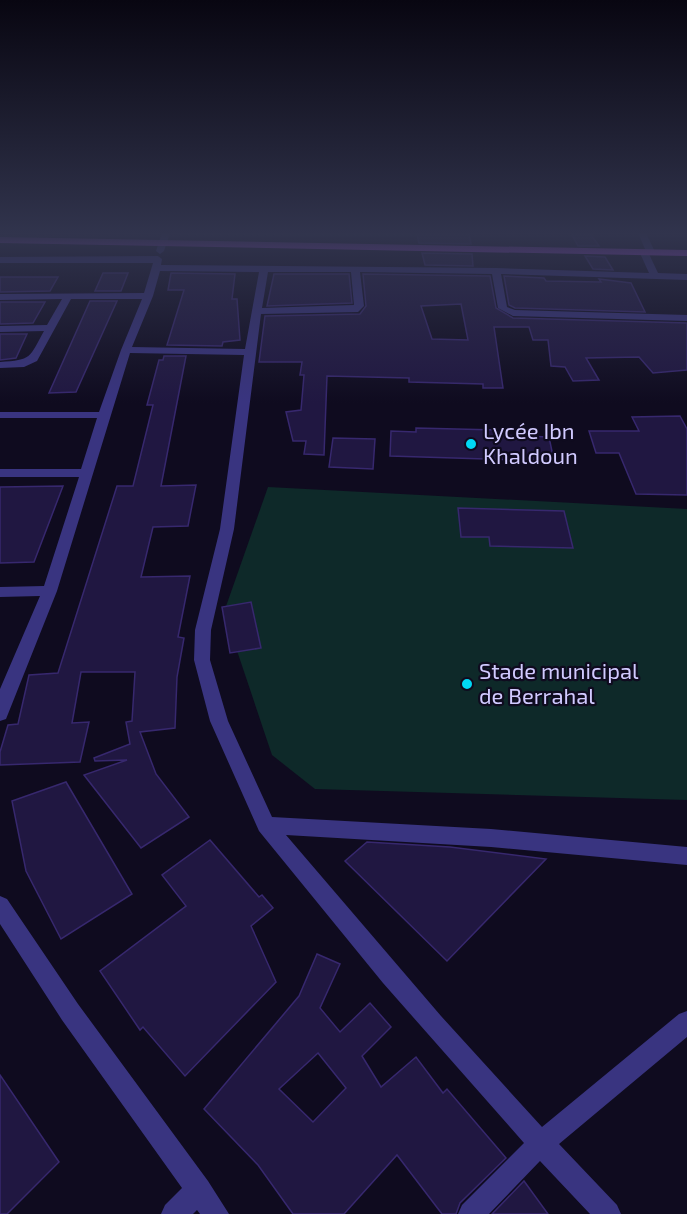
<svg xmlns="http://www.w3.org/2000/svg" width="687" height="1214" font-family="'Exo 2',sans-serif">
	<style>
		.green { fill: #0e2929 }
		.building { fill: #201741; stroke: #37286e; stroke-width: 1.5; fill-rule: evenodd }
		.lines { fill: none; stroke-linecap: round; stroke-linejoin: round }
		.minor { fill: #393480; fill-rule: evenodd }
		.tertiary { fill: #393480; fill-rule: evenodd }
		.primary { fill: #c151ff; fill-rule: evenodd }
		.poi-dot { fill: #00d8f5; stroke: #0f0b1f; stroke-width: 2 }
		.labels { text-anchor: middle; stroke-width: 4.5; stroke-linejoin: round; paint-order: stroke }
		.poi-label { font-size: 22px; fill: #d1caff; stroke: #0f0b1f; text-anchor: start }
	</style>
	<rect width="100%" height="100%" fill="#0f0b1f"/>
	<g class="green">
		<path d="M178,233H422L423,236L177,235Z"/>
		<path d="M268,487L687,509V800L315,789L272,755L224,612Z"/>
	</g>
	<g class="building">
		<path d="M419,233H469L471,244L419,243L417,234Z"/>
		<path d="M571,233H590L599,246H578Z"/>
		<path d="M422,253L472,254L473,266L425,265Z"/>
		<path d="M585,256L605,257L613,270L593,269Z"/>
		<path d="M103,273H128L121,291H95Z"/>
		<path d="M171,273L235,274L232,299H237L240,340L223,342L222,346L167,345L184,290H168Z"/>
		<path d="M274,274H349L352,303L267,306Z"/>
		<path d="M363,274L490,276L496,308L513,318L687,323V370L653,373L639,357L586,358L599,380L573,381L565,367L551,366L548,340H533L529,327H494L503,388H483V384L409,382V378L327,376L324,455L304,454L306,441H293L286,412L301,410L304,375H300L302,362H259L265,316L360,314L366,306ZM461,304L468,340L432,339L421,306Z"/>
		<path d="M504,276L544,278L546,281L601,282L599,279L631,283L645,312L515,308L509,305Z"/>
		<path d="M0,277H58L50,291L0,292Z"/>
		<path d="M90,301H117L76,392L49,393Z"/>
		<path d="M0,302H45L33,323L0,324Z"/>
		<path d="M0,334H27L16,358L0,360Z"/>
		<path d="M164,356H186L161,486L196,485L188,526L153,527L141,577L190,576L178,637L184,638L177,677L175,728L140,732L156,774L189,817L141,848L84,775L127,760L95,761L94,758L130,744L126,722L132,721L135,672H81L72,723L89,722L80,762L0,765V752L8,725L18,724L29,675L58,673L117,486H133L153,405H147L159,360H163Z"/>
		<path d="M680,416L687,429V495L636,494L619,453H596L589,431H639L632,417Z"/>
		<path d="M416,428L497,430L498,435L549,437L554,461L390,456L391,431L416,432Z"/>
		<path d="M333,438L375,439L373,469L329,467Z"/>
		<path d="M63,486L34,562L0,563V487Z"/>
		<path d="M458,508L564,511L573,548L490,546L489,537H461Z"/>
		<path d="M251,602L261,648L230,653L222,607Z"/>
		<path d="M66,782L132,894L61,939L26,871L12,801Z"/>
		<path d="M210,840L259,897L262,895L273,908L251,926L276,982L185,1076L143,1027L140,1030L100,971L186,906L162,875Z"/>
		<path d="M367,842L450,847L546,859L447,961L345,861Z"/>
		<path d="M317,954L340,964L320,1008L340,1032L370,1003L391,1027L362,1056L381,1087L416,1057L443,1093L447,1089L506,1158L460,1203L456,1214H442L397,1155L344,1214H293L258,1165L204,1109L299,996ZM318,1053L346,1088L313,1122L279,1089Z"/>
		<path d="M0,1075L59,1162L7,1214H0Z"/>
		<path d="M524,1181L548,1214H492Z"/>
	</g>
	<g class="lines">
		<g class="minor">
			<path d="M638,233H646L655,252L649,254L658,273L687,274V280L501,274L507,307L515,310L687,315V321L513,316L498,308L492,274L360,272L364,306L358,312L261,314L234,529L211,630L210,660L228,721L272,817L491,829L687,847V865L491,847L286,835L441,1016L542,1127L679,1014L687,1011V1037L559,1144L617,1205L621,1214H590L540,1161L489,1214H458L462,1205L524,1143L383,983L259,831L210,721L194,660L195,630L220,529L244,355L130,353L57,591L8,714L6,719L0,721V689L40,596L0,597V587L44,586L79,477H0V469H81L97,418H0V412H99L121,350L142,299H71L37,361L24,367L0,368V362C32,360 29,358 44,331L0,332V326L47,325L62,299L0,300V294L144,293L153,263H0V257L158,256L162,259L161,265L496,268L649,273L639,251L645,249ZM160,271L259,272L245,349L132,347L153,296ZM268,272H351L354,305L262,308Z"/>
			<path d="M0,896L7,899L78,1004L208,1181L229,1214H200L197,1210L193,1214H161L165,1205L182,1188L62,1020L0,924Z"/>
		</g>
		<path class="tertiary" d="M162,233H170L164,251L160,254L156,251Z"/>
		<path class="primary" d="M0,237L687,250V256L0,243Z"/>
	</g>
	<linearGradient id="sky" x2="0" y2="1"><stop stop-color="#080611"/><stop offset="0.58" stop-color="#31344d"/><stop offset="1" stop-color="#31344d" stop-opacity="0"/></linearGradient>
	<rect width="687" height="403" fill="url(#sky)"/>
	<g class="poi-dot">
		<circle cx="471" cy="444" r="6"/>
		<circle cx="467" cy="684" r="6"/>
	</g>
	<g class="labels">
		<g class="poi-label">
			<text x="483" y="439">Lycée Ibn<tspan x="483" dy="25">Khaldoun</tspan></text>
			<text x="479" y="679">Stade municipal<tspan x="479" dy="25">de Berrahal</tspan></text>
		</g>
	</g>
</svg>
